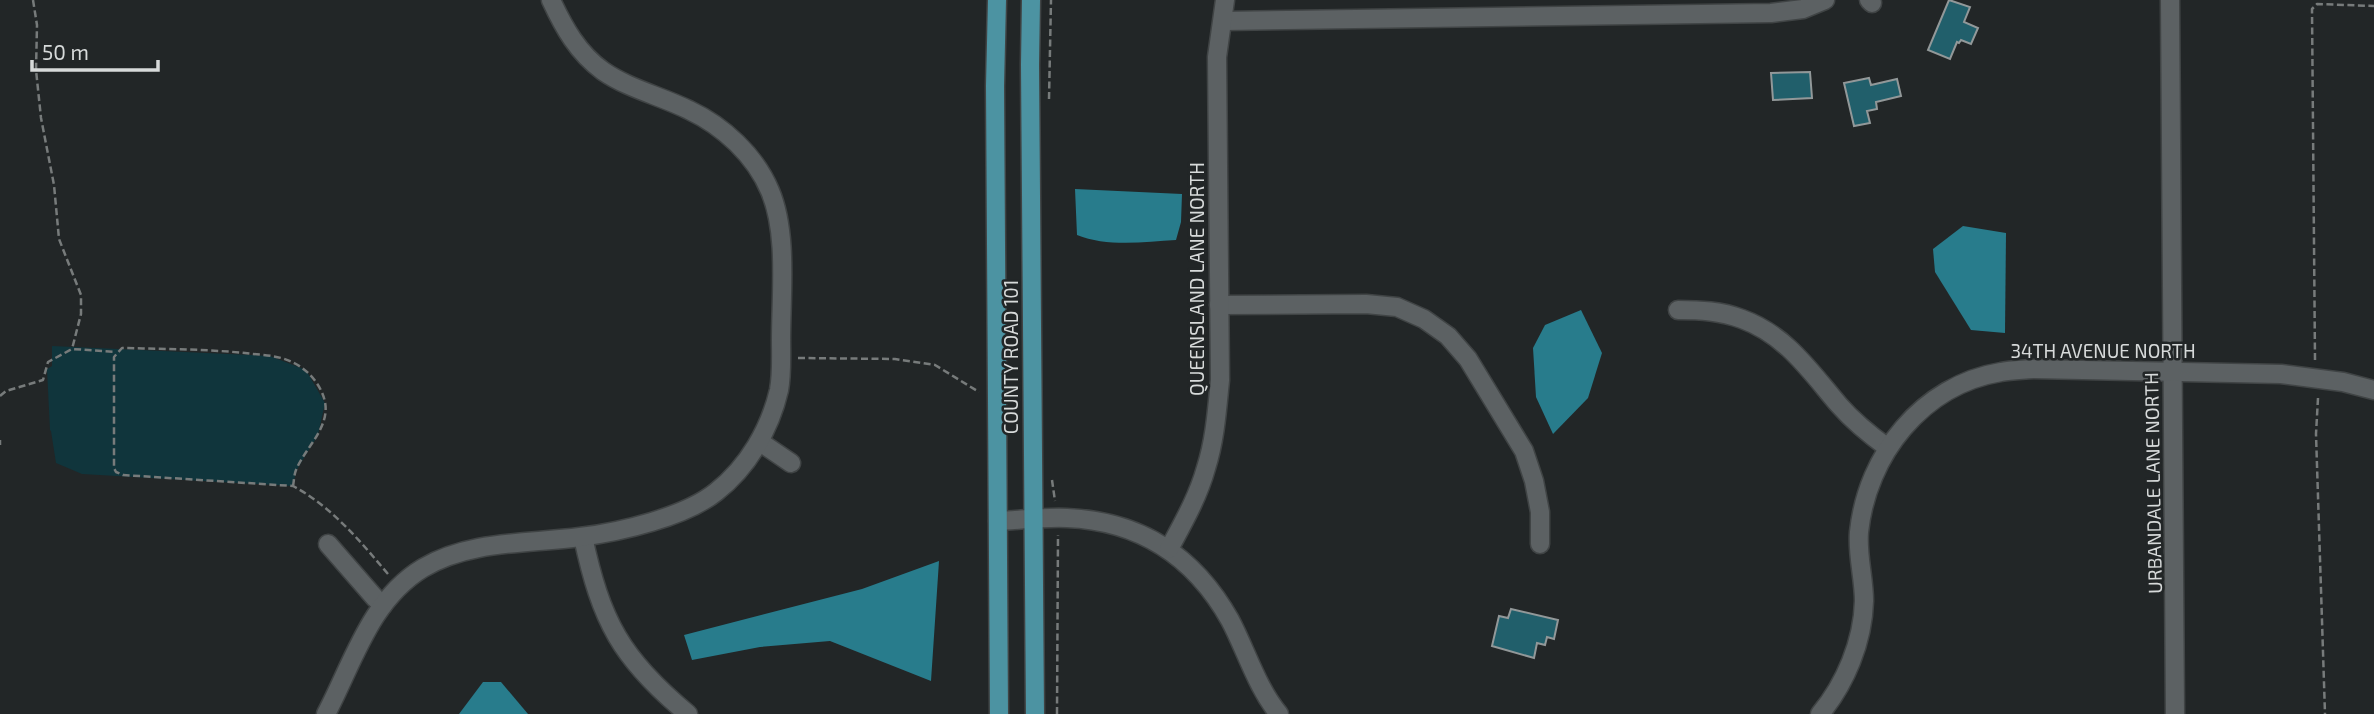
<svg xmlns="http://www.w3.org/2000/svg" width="2374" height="714" font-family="'Exo 2',sans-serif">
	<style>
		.green { fill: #10353c }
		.water { fill: #287c8c }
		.building { fill: #215f6b; stroke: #929899; stroke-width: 2 }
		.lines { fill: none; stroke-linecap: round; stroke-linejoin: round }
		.minor-casing { stroke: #404445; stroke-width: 21 }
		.major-casing { stroke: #404445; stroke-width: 21 }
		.path { stroke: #777b7b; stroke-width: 2.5; stroke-dasharray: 7 3.5; stroke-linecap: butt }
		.minor { stroke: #5c6163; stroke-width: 18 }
		.major { stroke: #4c93a2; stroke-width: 18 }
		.labels { text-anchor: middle; stroke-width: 5; stroke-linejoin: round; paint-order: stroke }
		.street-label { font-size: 19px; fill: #d7dada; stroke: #222627 }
	</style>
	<rect width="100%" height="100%" fill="#222627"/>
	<path class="green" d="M52,346L270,356L306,370L325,403L318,435L296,471L293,486L82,474L56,463L51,431L50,430L47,369L52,366Z"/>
	<g class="water">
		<path d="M1075,189L1182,194L1181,222L1176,240C1144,242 1106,247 1077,235Z"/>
		<path d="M1963,226L2006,233L2005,333L1971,330L1935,272L1933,249Z"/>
		<path d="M1581,310L1602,353L1588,398L1553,434L1536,397L1533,348L1545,325Z"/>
		<path d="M939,561L931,681L830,641L760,647L692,660L684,635L862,589Z"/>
		<path d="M483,682H501L528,714H459Z"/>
	</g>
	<g class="building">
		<path d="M1949,0L1970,7L1964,22L1978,28L1971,44L1961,40L1959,43L1957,42L1950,59L1928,50Z"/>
		<path d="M1810,72L1812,98L1773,100L1771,73Z"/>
		<path d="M1869,78L1871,85L1897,79L1901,96L1876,102L1877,109L1867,111L1870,123L1854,126L1844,83Z"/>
		<path d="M1511,609L1558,620L1554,639L1547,637L1545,645L1537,643L1534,658L1492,646L1499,616L1508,618Z"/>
	</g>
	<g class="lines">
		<g class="minor-casing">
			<g id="minor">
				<path d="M1869,0L1872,3"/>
				<path d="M2170,0L2175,714"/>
				<path d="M1223,21L1771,13L1803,9L1825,0"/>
				<path d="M1219,305L1366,304L1397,307L1424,319L1448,336L1468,359L1524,451L1534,481L1540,512V544"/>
				<path d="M1678,310C1700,310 1721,311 1742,319C1786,335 1810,371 1839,405C1853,421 1870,435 1888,448"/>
				<path d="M760,442L791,463"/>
				<path d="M998,521C1021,520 1044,517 1067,518C1141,521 1194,556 1230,620C1246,650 1257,688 1279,714"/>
				<path d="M583,537C601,621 621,659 688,714"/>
				<path d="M328,544L375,598L383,605"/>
				<path d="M1169,549C1183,523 1198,497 1206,468C1215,440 1217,410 1220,380L1217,57L1225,0"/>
				<path d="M326,714C353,663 370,600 423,568C470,540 528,544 580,537C620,532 685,517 716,492C748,467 770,429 779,390C782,374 781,355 781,340C781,294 788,233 770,191C755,155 723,126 689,110C661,96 629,89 603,71C578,53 564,28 551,0"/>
				<path d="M1820,714C1845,684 1863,642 1864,601C1864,578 1857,555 1859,532C1867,455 1922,385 2001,372C2011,370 2022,370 2033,369L2281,374L2343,382L2374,390"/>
			</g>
		</g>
		<g class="major-casing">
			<g id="major">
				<path d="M997,0L995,86L999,714"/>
				<path d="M1031,0L1030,65L1035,714"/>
			</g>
		</g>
		<g class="path">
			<path d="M33,0L37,25L36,70L41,118L54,185L59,239L81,295V314L72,349"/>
			<path d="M1049,99L1051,0"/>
			<path d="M798,358L895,359L935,365L979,392"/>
			<path d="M2315,360L2312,9L2317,4L2374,6"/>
			<path d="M0,396L6,391L43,380L48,362L72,349L116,352"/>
			<path d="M2318,398L2316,434L2325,714"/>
			<path d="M0,440V445"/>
			<path d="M1052,480L1055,501"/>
			<path d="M293,486C294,481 294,475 296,470C305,448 330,428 325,402C322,386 308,369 292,362C278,355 260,355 245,353C204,349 163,349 122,348L114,357V468L116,472L123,475L293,486C332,507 360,541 388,574"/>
			<path d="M1057,714L1058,535"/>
		</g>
		<use href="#minor" class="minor"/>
		<use href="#major" class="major"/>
	</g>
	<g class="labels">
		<g class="street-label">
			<text transform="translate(1197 279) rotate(-90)" y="7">QUEENSLAND LANE NORTH</text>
			<text x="2103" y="358">34TH AVENUE NORTH</text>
			<text transform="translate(1011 357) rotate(-90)" y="7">COUNTY ROAD 101</text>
			<text transform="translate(2153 483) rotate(-91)" y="7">URBANDALE LANE NORTH</text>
		</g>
	</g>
	<path d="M32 60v10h126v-10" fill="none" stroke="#d7dada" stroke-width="3.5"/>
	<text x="42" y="60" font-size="21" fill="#d7dada" stroke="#222627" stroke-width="5" paint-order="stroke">50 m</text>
</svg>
